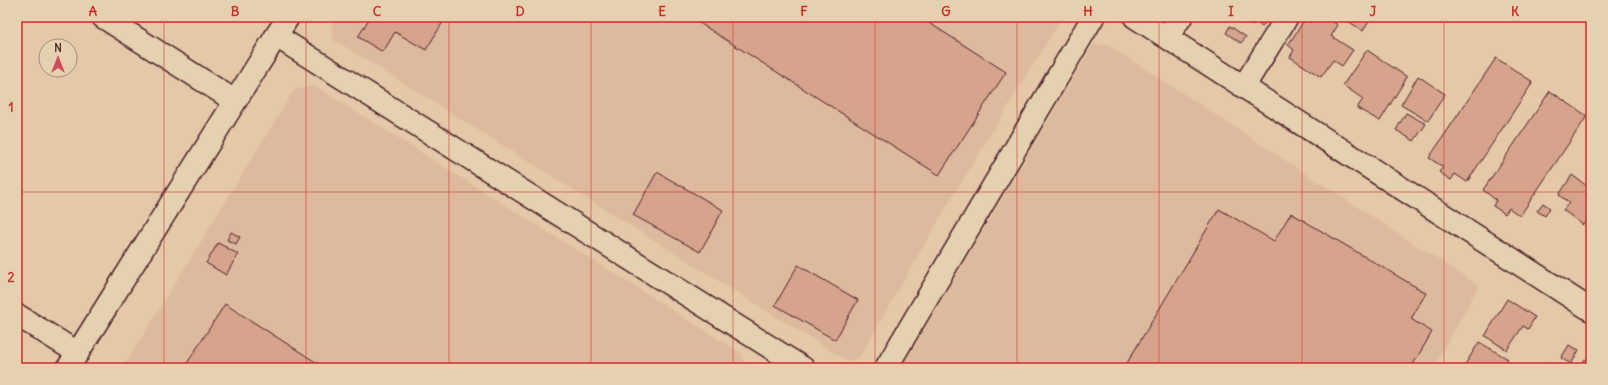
<svg xmlns="http://www.w3.org/2000/svg" width="1608" height="385" font-family="Delius,sans-serif">
	<style>
		.built { fill: #ddba9e }
		.building { fill: #d6a48c; stroke: #4a1f2b }
		.lines { fill: none; stroke-linecap: round; stroke-linejoin: round }
		.minor-casing { stroke: #4a1f2b; stroke-width: 25 }
		.minor { stroke: #e4d1af; stroke-width: 22 }
		.grid { fill: none; stroke: #d62828; stroke-width: 1; stroke-opacity: 0.55 }
		.neatline { fill: none; stroke: #d62828; stroke-width: 1.5 }
		.grid-label { font-size: 13px; text-anchor: middle; font-weight: bold; fill: #d62828 }
	</style>
	<rect width="100%" height="100%" fill="#e4c8a8"/>
	<filter id="ink" filterUnits="userSpaceOnUse"><feTurbulence type="fractalNoise" baseFrequency=".025" numOctaves="2"/><feDisplacementMap in="SourceGraphic" scale="8" xChannelSelector="R" yChannelSelector="G"/><feConvolveMatrix kernelMatrix="1 2 1 2 8 2 1 2 1" color-interpolation-filters="sRGB"/></filter>
	<g filter="url(#ink)">
		<g class="built">
			<path d="M337,17H1060V21L944,211L859,358L847,361L334,40L331,26Z"/>
			<path d="M1093,45H1108L1479,286L1433,368H901Z"/>
			<path d="M315,86L741,353L745,368H123L294,90Z"/>
		</g>
		<g class="building">
			<path d="M370,17H446L426,50L395,32L383,52L358,37Z"/>
			<path d="M690,17H920L1006,72L939,175Z"/>
			<path d="M1245,17H1270L1262,27L1255,21L1252,25L1244,20Z"/>
			<path d="M1314,17H1325L1338,25L1331,36L1353,50L1342,66L1333,60L1321,77L1290,57L1294,50L1288,45L1305,19L1310,22Z"/>
			<path d="M1342,17H1372L1363,31Z"/>
			<path d="M1230,26L1246,37L1241,43L1226,33Z"/>
			<path d="M1367,50L1407,77L1380,121L1357,108L1363,99L1343,85Z"/>
			<path d="M1496,58L1533,82L1467,182L1455,174L1451,180L1439,172L1443,167L1429,158Z"/>
			<path d="M1418,76L1445,94L1428,121L1401,105Z"/>
			<path d="M1550,91L1587,116L1520,216L1509,208L1505,214L1493,206L1496,200L1483,190Z"/>
			<path d="M1406,113L1426,124L1414,141L1396,130Z"/>
			<path d="M657,172L723,210L700,252L633,215Z"/>
			<path d="M1572,175L1591,189V215L1583,225L1563,210L1569,203L1559,195Z"/>
			<path d="M1543,203L1550,208L1545,216L1537,211Z"/>
			<path d="M1219,209L1274,241L1291,213L1426,293L1411,319L1432,332L1411,368H1124Z"/>
			<path d="M231,232L240,237L236,244L227,240Z"/>
			<path d="M218,243L238,254L226,275L206,263Z"/>
			<path d="M798,265L858,300L835,340L775,305Z"/>
			<path d="M1507,299L1535,317L1528,329L1523,326L1507,350L1485,336Z"/>
			<path d="M225,304L325,368H184Z"/>
			<path d="M1479,342L1508,359L1502,368H1463Z"/>
			<path d="M1569,345L1579,350L1571,364L1561,358Z"/>
			<path d="M1585,359L1591,363L1588,368H1580Z"/>
			<path d="M1549,362L1560,368H1545Z"/>
		</g>
		<g class="lines">
			<g class="minor-casing">
				<g id="minor">
					<path d="M103,17L235,101"/>
					<path d="M1135,17L1591,310"/>
					<path d="M276,36L803,368"/>
					<path d="M1167,37L1181,17"/>
					<path d="M1244,86L1287,17"/>
					<path d="M17,315L78,353"/>
					<path d="M68,368L288,17"/>
					<path d="M886,368L1093,17"/>
				</g>
			</g>
			<use href="#minor" class="minor"/>
		</g>
	</g>
	<path class="grid" d="M164,17V368M306,17V368M449,17V368M591,17V368M733,17V368M875,17V368M1017,17V368M1159,17V368M1302,17V368M1444,17V368M17,192H1591"/>
	<rect width="1608" height="385" fill="none" stroke="#e4d1af" stroke-width="44"/>
	<g transform="translate(58 58)"><circle r="19" fill="#e4d1af" stroke="#a68a7a"/>
	<path d="M0-3L7 15L0 10L-7 15Z" fill="#d1495b"/>
	<text y="-6" font-size="11" font-weight="bold" text-anchor="middle" fill="#4a1f2b">N</text>
	</g>
	<rect x="22" y="22" width="1564" height="341" class="neatline"/>
	<g class="grid-label">
		<text x="93" y="16">A</text>
		<text x="235" y="16">B</text>
		<text x="377" y="16">C</text>
		<text x="520" y="16">D</text>
		<text x="662" y="16">E</text>
		<text x="804" y="16">F</text>
		<text x="946" y="16">G</text>
		<text x="1088" y="16">H</text>
		<text x="1231" y="16">I</text>
		<text x="1373" y="16">J</text>
		<text x="1515" y="16">K</text>
		<text x="11" y="112">1</text>
		<text x="11" y="282">2</text>
	</g>
</svg>
